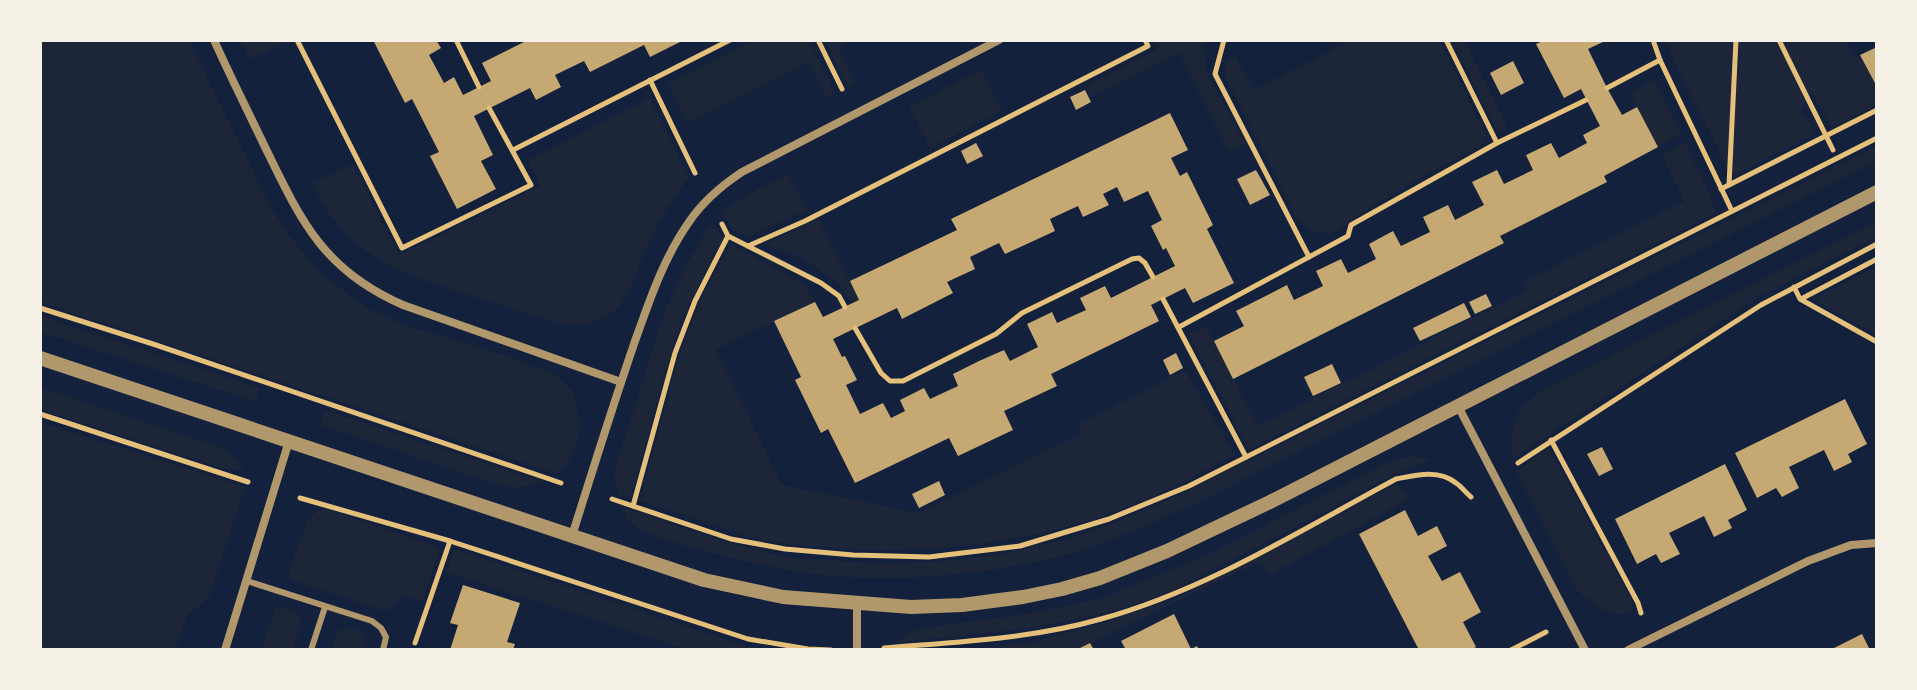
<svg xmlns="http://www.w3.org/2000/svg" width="1917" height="690" font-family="'IBM Plex Sans',sans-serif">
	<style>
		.green { fill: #1d2539 }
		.building { fill: #c6a872; fill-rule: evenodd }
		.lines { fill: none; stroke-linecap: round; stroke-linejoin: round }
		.path { stroke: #e5c07b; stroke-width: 5 }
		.service { stroke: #b1986c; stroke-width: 6 }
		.minor { stroke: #b1986c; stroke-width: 8 }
		.tertiary { stroke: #b1986c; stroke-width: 14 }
	</style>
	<rect width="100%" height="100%" fill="#14213d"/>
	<g class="green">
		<path d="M40,40H189L271,207L289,236L324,276L366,307L405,325L504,355L554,374L571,389L577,405L580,423L578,441L569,461L557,474L40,302Z"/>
		<path d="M240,40H289L250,60Z"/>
		<path d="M755,40H809L835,93L827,97L809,62L687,123L667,84Z"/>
		<path d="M824,40H853L838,48L856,83L848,87Z"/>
		<path d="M1153,40H1204L1206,72L1246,144L1229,152L1179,53L1091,97L1086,86L1157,49Z"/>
		<path d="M1351,40H1440L1485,134V141L1480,146C1440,168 1398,188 1360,214C1351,221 1340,232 1328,233C1315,234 1305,227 1296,218L1224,74L1226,62L1236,57L1254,90Z"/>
		<path d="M1451,40H1464L1507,126L1498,132Z"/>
		<path d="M1665,40H1845L1854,58L1860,55L1877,87V104L1832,128L1812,92L1801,109L1815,134L1732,176L1681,76Z"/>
		<path d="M981,70L1002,111L930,148L909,107Z"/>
		<path d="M1654,79L1681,134L1658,147L1630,93Z"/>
		<path d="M650,98L689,177C671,200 656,225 644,253C636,271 631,295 616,309C602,323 582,325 563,325C534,316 504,306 474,297C429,282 382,269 347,235C331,220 322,202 312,183L352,164L399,255L541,186L528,160Z"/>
		<path d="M1685,142L1709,193L1716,213L1248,450L1189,334L1206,326L1258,426L1526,291L1523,282L1684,201L1662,155Z"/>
		<path d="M1877,146V161L1189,507C1145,526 1100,547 1053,558C967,578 874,585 787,570C759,565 731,558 704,551C686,546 642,535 631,523C626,518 625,513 623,507C672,524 722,543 773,554C795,559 818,559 840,561C929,568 1019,557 1103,527C1129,517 1155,505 1181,494Z"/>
		<path d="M788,174L807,210L750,236L734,231L721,212L747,195Z"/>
		<path d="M819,219L859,300L852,303L840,284L801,257L763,244Z"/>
		<path d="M1877,221V237L1760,296L1513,458C1510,441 1512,418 1524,405C1529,400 1536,396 1541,391Z"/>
		<path d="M711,222L723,238L681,321L668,362L631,498L619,495L614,481L615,468L665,310L685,267Z"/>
		<path d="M730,244L803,283L815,302L716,349L782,485L918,513L1082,433L1078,424L1185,370L1235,455C1192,478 1149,501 1103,516C998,551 864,560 755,538C742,535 728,529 715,525C690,517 665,509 640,501C656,441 670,380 691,322C702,294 716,269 730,244Z"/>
		<path d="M1877,267V335L1813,299Z"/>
		<path d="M40,314L60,323L260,388L257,402L40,332Z"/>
		<path d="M40,387L223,448L237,460L246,471L221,468L40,409Z"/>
		<path d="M325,410L543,482L517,488L501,486L321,425Z"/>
		<path d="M40,422L245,487L209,597L187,615L175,650H40Z"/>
		<path d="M1549,448L1632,601L1633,608L1630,613C1610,620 1590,602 1576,589L1516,471Z"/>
		<path d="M1412,456L1432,460L1393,475L1214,570L1168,593L1106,613L1028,628L897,643L907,634L923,628L1027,614L1103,598L1213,552L1384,464L1398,459Z"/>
		<path d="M1396,484L1402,488L1409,499L1269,575L1261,561L1076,650H957L1029,643L1113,620L1179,597L1264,554Z"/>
		<path d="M326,509L440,548L422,602L400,595L395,605L389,610H381L291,580L288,574L308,520L317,511Z"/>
		<path d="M455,549L755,649L688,650L446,572Z"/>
		<path d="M277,605L294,611L300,616V626L293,650H261Z"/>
		<path d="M349,627L361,631L365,637L363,650H331L337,632Z"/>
	</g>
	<g class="building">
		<path d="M373,40H436L441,48L429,55L444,83L454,77L463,95L491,81L482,63L528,40H684L650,57L644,45L590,72L584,61L555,75L561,87L536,100L530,88L474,116L493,155L481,161L496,189L457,209L430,156L439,152L412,99L405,103Z"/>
		<path d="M1545,40H1602L1603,42L1588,49L1607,88L1622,115L1637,107L1658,147L1604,176L1607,182L1500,236L1504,243L1233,379L1214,341L1244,326L1236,311L1287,285L1294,300L1323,286L1316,271L1341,259L1348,273L1376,259L1369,244L1393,231L1401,246L1430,232L1423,217L1448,205L1455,220L1484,205L1472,182L1497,170L1504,184L1533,170L1526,155L1551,143L1559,158L1587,143L1583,135L1600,126L1581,89L1564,98L1536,44Z"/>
		<path d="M1877,47V87L1860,55Z"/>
		<path d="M1513,61L1524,83L1501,95L1490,73Z"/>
		<path d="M1085,90L1091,102L1076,110L1070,97Z"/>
		<path d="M1170,113L1188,150L1171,158L1180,176L1187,172L1213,225L1207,229L1234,283L1193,303L1185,288L1151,305L1159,321L1051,374L1057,386L1004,411L1013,430L958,456L949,438L855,483L828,429L821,433L795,380L801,377L774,321L815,302L823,317L859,300L850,281L957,230L951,219ZM1117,187L1124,202L1148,191L1162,220L1151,226L1163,250L1166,248L1175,266L1111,298L1105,286L1080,298L1086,310L1057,323L1052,312L1027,324L1038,347L1010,361L1004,350L979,361L953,374L958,386L930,399L924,388L900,400L905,411L891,418L883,403L860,414L846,385L857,380L845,356L842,357L833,339L897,308L902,319L953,293L947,282L975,269L970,257L999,243L1005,254L1055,231L1050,219L1078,206L1083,217L1109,205L1103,194Z"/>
		<path d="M976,143L983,156L967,164L961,151Z"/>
		<path d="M1256,170L1270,195L1250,205L1237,179Z"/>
		<path d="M1486,294L1492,306L1475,314L1469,302Z"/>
		<path d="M1464,303L1471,317L1420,341L1413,328Z"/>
		<path d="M1176,353L1183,368L1170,375L1163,360Z"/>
		<path d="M1332,364L1341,383L1313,396L1304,377Z"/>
		<path d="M1845,399L1867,444L1848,454L1852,462L1834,471L1824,450L1789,467L1799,488L1782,497L1776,488L1757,498L1735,453Z"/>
		<path d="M1602,447L1613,469L1599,476L1587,454Z"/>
		<path d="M1725,464L1747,510L1728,520L1732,528L1714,537L1704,516L1669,533L1680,554L1661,563L1656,554L1637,564L1615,519Z"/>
		<path d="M939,481L945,495L919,508L912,494Z"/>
		<path d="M1405,510L1418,536L1437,526L1447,546L1428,556L1442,581L1460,572L1481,612L1463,622L1476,647L1471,650H1419L1359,534Z"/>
		<path d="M463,585L520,603L507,642L515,644L513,650H450L458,625L450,623Z"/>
		<path d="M1174,614L1191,649L1197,646L1199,650H1126L1121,641Z"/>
		<path d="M1862,634L1870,650H1830Z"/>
		<path d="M1090,643L1094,650H1076Z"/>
	</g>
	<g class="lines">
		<g class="path">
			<path d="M297,40L402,248L531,185L489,108"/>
			<path d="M456,40L479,87"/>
			<path d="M818,40L842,89"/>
			<path d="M1224,40L1215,74L1309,257"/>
			<path d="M1446,40L1497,143"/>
			<path d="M1653,40L1660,60L1732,211"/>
			<path d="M1779,40L1833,150"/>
			<path d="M650,80L695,173"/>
			<path d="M1607,88L1660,60"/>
			<path d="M513,150L730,40"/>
			<path d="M1729,185L1736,40"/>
			<path d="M1721,189L1877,110"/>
			<path d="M722,224L728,236L821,283L839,296L845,307"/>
			<path d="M748,246L805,221L1148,46L1145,40"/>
			<path d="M1794,287L1800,299L1877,342"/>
			<path d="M1163,299L1246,457"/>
			<path d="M1801,299L1877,259"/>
			<path d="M40,308L153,344L561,483"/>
			<path d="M1179,327L1348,236L1351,225L1497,143L1586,100"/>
			<path d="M855,328L881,373L890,381H903L996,334L1022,313L1132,259L1139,258L1145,263L1153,277"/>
			<path d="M40,414L248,482"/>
			<path d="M1551,440L1638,603L1641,613"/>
			<path d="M1518,463L1761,305L1877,244"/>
			<path d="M300,498L450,541L748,639L808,649L831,650"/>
			<path d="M612,499L731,539L785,549L853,555L929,557L1020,546L1109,519L1189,486L1877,138"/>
			<path d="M633,506L675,353L695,301L728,236"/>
			<path d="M415,643L450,541"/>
			<path d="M884,648C956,642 1031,639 1101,619C1206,590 1301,530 1396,479C1416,475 1439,469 1456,483C1462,487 1466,493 1471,497"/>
			<path d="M1511,650L1546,632"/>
		</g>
		<g class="service">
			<path d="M247,581L372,621L381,628L386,637L383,650"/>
			<path d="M311,650L325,607"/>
		</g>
		<g class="minor">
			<path d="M214,40C230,76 248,111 265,147C301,221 323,270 403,305L621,382"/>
			<path d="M1458,406L1585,650"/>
			<path d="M572,536C592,472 612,408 634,344C649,302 663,259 689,222C703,201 721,186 742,172L999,40"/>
			<path d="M857,603V650"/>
			<path d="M225,650L289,441"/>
			<path d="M1628,650L1808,561L1851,545L1877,543"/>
		</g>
		<path class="tertiary" d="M40,358L704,580L783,597L911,607L962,605L1023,597L1062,589L1100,578L1167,551L1270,502L1877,192"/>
	</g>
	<rect width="1917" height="690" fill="none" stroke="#f6f1e7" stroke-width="84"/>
</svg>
